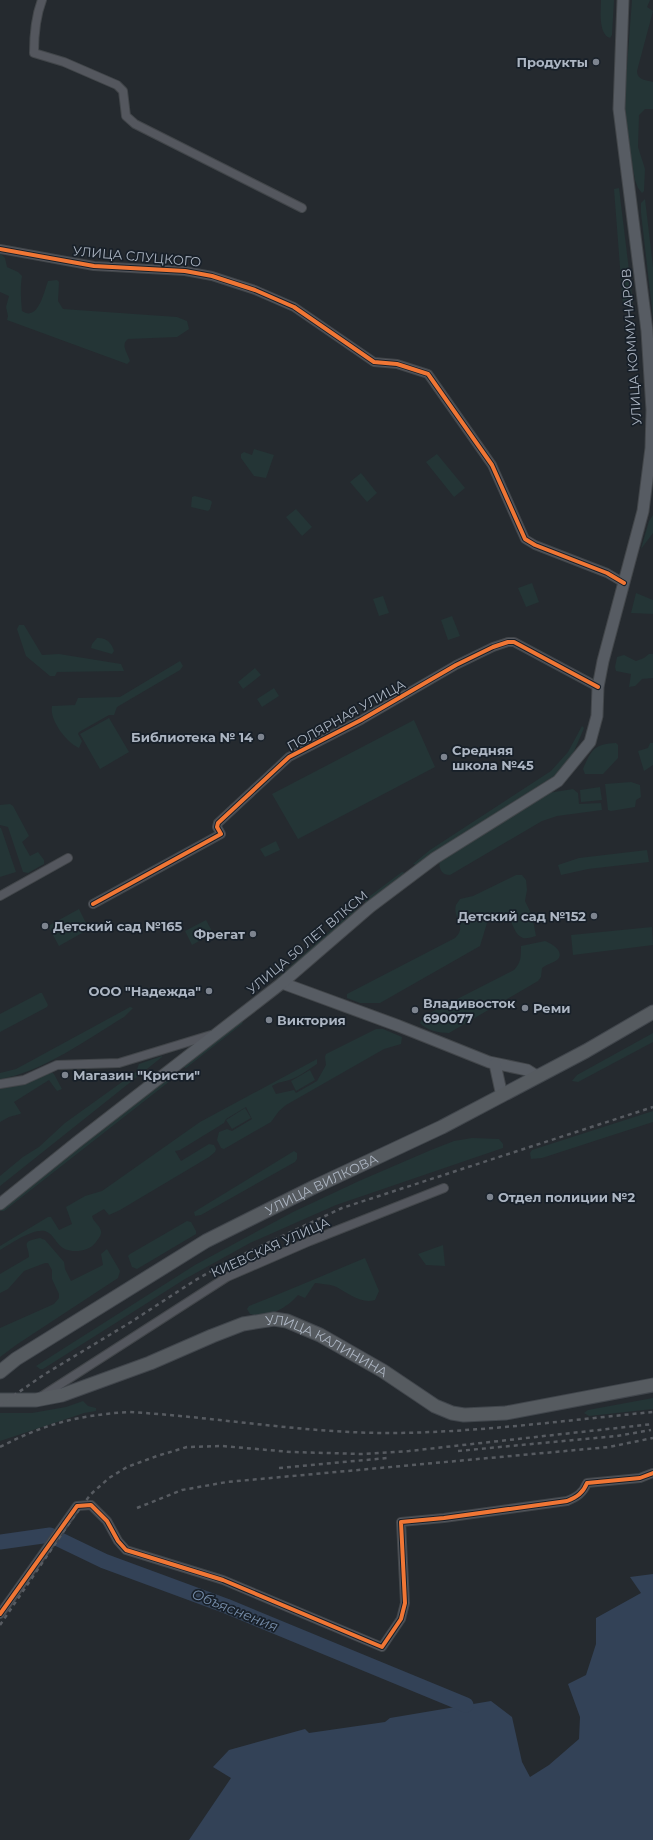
<svg xmlns="http://www.w3.org/2000/svg" width="653" height="1840" font-family="Montserrat,sans-serif">
	<style>
		.green { fill: #243536 }
		.water { fill: #334257 }
		.lines { fill: none; stroke-linecap: round; stroke-linejoin: round }
		.river { stroke: #334257; stroke-width: 15 }
		.minor-casing { stroke: #42464a; stroke-width: 10 }
		.secondary-casing { stroke: #42464a; stroke-width: 13 }
		.primary-casing { stroke: #41464c; stroke-width: 15 }
		.minor { stroke: #54575e; stroke-width: 8 }
		.secondary { stroke: #575c63; stroke-width: 11 }
		.primary { stroke: #565b60; stroke-width: 13 }
		.rail { stroke: #575b61; stroke-width: 2.5; stroke-dasharray: 4 4; stroke-linecap: butt }
		.cycleway-casing { stroke: #182029; stroke-width: 6 }
		.cycleway { stroke: #f07635; stroke-width: 4 }
		.poi-dot { fill: #7d848f; stroke: #182029; stroke-width: 1.5 }
		.labels { text-anchor: middle; stroke-width: 3.5; stroke-linejoin: round; paint-order: stroke }
		.poi-label { font-size: 13px; font-weight: bold; fill: #acb5c2; stroke: #182029; text-anchor: start }
		.street-label { font-size: 13px; fill: #acb5c2; stroke: #182029 }
		.water-label { font-size: 14px; font-style: italic; fill: #768daa; stroke: #182029 }
	</style>
	<rect width="100%" height="100%" fill="#252a2f"/>
	<g class="green">
		<path d="M601,0H614L612,35L610,38C598,34 601,10 601,0Z"/>
		<path d="M632,0H650L647,7L653,11L637,71C637,80 646,80 653,82V109H645L639,115L638,147L645,169L644,191L642,193L638,188L635,180L627,133L624,107Z"/>
		<path d="M619,188L633,303L630,306H623L614,189Z"/>
		<path d="M645,199L653,267V317L641,213V203Z"/>
		<path d="M0,253L5,258L7,267L18,272L22,276C20,288 21,299 22,311C38,322 44,292 48,281L57,280L59,282L58,301L63,309L177,317L187,321L189,329L177,337L128,339C120,345 128,354 130,361L127,364L7,320L8,316L6,307L9,296L0,292Z"/>
		<path d="M254,449L274,455L266,478L254,476L241,458V454L244,452L252,455Z"/>
		<path d="M437,454L465,488L454,497L426,462Z"/>
		<path d="M361,473L377,493L367,502L350,482Z"/>
		<path d="M195,496L210,500L212,502L210,509L208,511L191,507L192,497Z"/>
		<path d="M296,509L312,527L302,536L286,517Z"/>
		<path d="M653,515V533L641,549L649,521Z"/>
		<path d="M532,583L539,602L526,607L518,588Z"/>
		<path d="M636,593L653,600V614L631,613Z"/>
		<path d="M383,596L389,613L379,616L373,599Z"/>
		<path d="M452,616L460,636L448,640L441,620Z"/>
		<path d="M19,625H24L42,655L59,654L121,664L124,671L57,672L55,676H50L26,656L17,629Z"/>
		<path d="M97,638C106,637 112,643 114,651L112,654L91,648L92,644Z"/>
		<path d="M649,654H653V678L642,679L635,686L629,687L631,674L616,671L615,667L617,657L624,655L636,661L644,658Z"/>
		<path d="M180,661L183,666L180,670L117,707L114,715H109L79,732L78,734L82,741L79,748C67,743 49,720 52,706L75,705L78,698L120,697Z"/>
		<path d="M255,668L261,675L243,689L238,682Z"/>
		<path d="M274,688L279,696L262,707L257,699Z"/>
		<path d="M109,718L129,752L100,769L80,734Z"/>
		<path d="M414,720L435,767L298,839L272,794Z"/>
		<path d="M582,726L584,728L572,756L554,776L433,853L417,865L413,864L430,850L551,771L568,752Z"/>
		<path d="M616,743L618,745V758L603,774H585L583,769C591,750 594,744 616,743Z"/>
		<path d="M650,743H653V765L644,771L638,751L648,748Z"/>
		<path d="M631,782L640,785L641,797L636,800L635,807L611,811L608,810L605,784Z"/>
		<path d="M600,787L602,800L581,802L580,790Z"/>
		<path d="M573,789L578,793L579,804L601,803L602,810L557,816L542,821L450,875C441,875 438,867 440,859L548,793Z"/>
		<path d="M10,804L13,806L28,834L29,836L22,842L30,856L38,852L44,860V864L28,873L23,872L8,827L0,825V805Z"/>
		<path d="M0,828H1L16,872L0,877Z"/>
		<path d="M276,841L280,850L265,857L260,849Z"/>
		<path d="M647,850L649,862L588,869L561,875L558,865L579,858Z"/>
		<path d="M402,872L406,873L367,903L365,902L366,899Z"/>
		<path d="M516,875H522L526,880L527,890L525,901L532,915L536,936C532,937 527,939 523,938C508,933 517,904 487,923L480,946L380,1003H360L347,998V994L455,938C468,926 452,918 456,905C457,903 459,901 460,899L473,896Z"/>
		<path d="M356,908L359,910L279,979H276Z"/>
		<path d="M79,909L89,929L59,946L48,926Z"/>
		<path d="M206,920L213,933L192,945L185,931Z"/>
		<path d="M652,927L653,945L573,955L571,935Z"/>
		<path d="M545,941C551,943 566,952 557,960C553,963 547,964 542,968L541,977L538,981L449,1033C439,1033 426,1030 420,1023L424,1016L514,970C521,963 521,956 521,946Z"/>
		<path d="M40,993H42L48,1005L47,1007L0,1032V1014Z"/>
		<path d="M130,1007L133,1008L124,1017C89,1038 41,1073 0,1079V1073L16,1069Z"/>
		<path d="M241,1022H243L242,1024L186,1068L183,1067Z"/>
		<path d="M376,1029H383L402,1037L401,1044L384,1049L286,1105L279,1111L271,1122L224,1149L221,1148L217,1140L219,1132L227,1129L232,1131L252,1119L246,1107L226,1119L224,1123L180,1150L175,1151L181,1161L209,1144L214,1145L216,1149L215,1152L209,1157L120,1210L109,1215L104,1209L92,1216C93,1222 100,1225 101,1231C102,1235 98,1239 96,1242C90,1251 73,1254 63,1248C56,1244 54,1234 45,1231C33,1228 10,1244 0,1250V1246L48,1217H51L59,1230L72,1224L66,1207L85,1196L102,1191L200,1122L317,1059V1064C309,1069 299,1077 289,1080C283,1082 278,1082 272,1086L276,1094L294,1090L296,1093L317,1081L326,1065L325,1057L326,1054Z"/>
		<path d="M653,1033V1042L578,1082L572,1081L577,1075Z"/>
		<path d="M162,1056V1057L0,1186V1176L23,1157L39,1147L65,1123L136,1072L139,1064Z"/>
		<path d="M310,1070L315,1080L296,1091L291,1081Z"/>
		<path d="M51,1072L54,1074L62,1089L57,1091L49,1080L14,1102L21,1113L20,1114L9,1117L0,1122V1089L25,1084Z"/>
		<path d="M173,1074L175,1075V1077L4,1211H0L82,1144Z"/>
		<path d="M245,1108L251,1118L232,1129L226,1120Z"/>
		<path d="M653,1111V1122L542,1158L531,1159L530,1153L532,1150Z"/>
		<path d="M472,1138L499,1139L503,1144V1148L336,1205L250,1243L185,1279L43,1369H40L36,1366L195,1265L293,1212L359,1181L431,1150L454,1141Z"/>
		<path d="M294,1151L297,1153V1159L295,1162L201,1215L195,1216L194,1212Z"/>
		<path d="M187,1221L191,1222L196,1231V1234L137,1269L132,1267L128,1256L130,1254Z"/>
		<path d="M40,1238L45,1240L64,1262L65,1269L71,1281L103,1265L101,1254L107,1249L120,1271L118,1278L16,1345L0,1357V1328L54,1304L59,1298V1294L52,1279V1270L48,1263H45L24,1271L8,1289L0,1293V1274L29,1257C29,1245 19,1242 40,1238Z"/>
		<path d="M443,1245L445,1266L426,1265L418,1254Z"/>
		<path d="M365,1258L379,1291L375,1300C361,1305 346,1291 334,1286C328,1284 321,1284 315,1283L305,1298L298,1295C288,1307 267,1320 250,1314L247,1309L249,1306C288,1291 326,1274 365,1258Z"/>
		<path d="M653,1398V1409L589,1416L584,1413L588,1410Z"/>
		<path d="M83,1401L88,1406L96,1408V1411L84,1413L0,1441V1413H32L66,1407Z"/>
	</g>
	<path class="water" d="M653,1574V1840H189L231,1778L213,1767L229,1750L305,1729L309,1733L385,1722L390,1718L491,1701L512,1717L522,1762L530,1777L549,1765L579,1739L580,1717L568,1684L586,1675L596,1644V1618L641,1593L630,1577Z"/>
	<g class="lines">
		<path class="river" d="M0,1542L50,1535L104,1561L226,1606L466,1705"/>
		<g class="minor-casing">
			<g id="minor">
				<path d="M42,0C35,18 34,35 34,53L64,62L117,85L123,91L126,116L135,124L302,208"/>
				<path d="M0,249L94,266L185,271L212,276L255,290L294,307L374,362L397,364L428,374L492,465L525,539L535,545L607,573L624,583"/>
				<path d="M0,896L68,858"/>
				<path d="M93,904L221,834L217,827L218,823L289,757L361,720L456,665L493,647L508,642H514L598,687"/>
				<path d="M0,1084L24,1080L57,1065L119,1063L211,1035"/>
				<path d="M42,1396L227,1277L310,1241L444,1188"/>
				<path d="M0,1614L77,1506L91,1505L107,1521L118,1541L126,1550L223,1580L382,1647L401,1619L405,1603L401,1522L444,1518L567,1501C577,1497 583,1493 587,1483L640,1478L653,1473"/>
			</g>
		</g>
		<g class="secondary-casing">
			<g id="secondary">
				<path d="M282,983L399,1026L489,1062L527,1070L538,1077"/>
				<path d="M495,1064L502,1096"/>
				<path d="M0,1204L77,1142L282,983L370,907L435,858L558,781L590,742L597,716L598,687L603,661L643,511L651,448L652,410L647,331L619,109L623,0"/>
			</g>
		</g>
		<g class="primary-casing">
			<g id="primary">
				<path id="s1" d="M0,1372L16,1359L206,1241L314,1187L442,1127L586,1051L653,1012"/>
				<path id="s2" d="M0,1400H36L62,1395L150,1363L212,1336L243,1324L274,1319L287,1321L320,1335L383,1371L435,1406L452,1413L464,1415L506,1413L653,1385"/>
			</g>
		</g>
		<use href="#minor" class="minor"/>
		<use href="#secondary" class="secondary"/>
		<use href="#primary" class="primary"/>
		<g class="rail">
			<path d="M0,1405L45,1374L131,1322L194,1281L229,1261L342,1208L653,1107"/>
			<path d="M0,1447C44,1424 79,1415 129,1412C218,1417 308,1434 397,1433C481,1432 569,1420 653,1412"/>
			<path d="M458,1451L617,1436L651,1430"/>
			<path d="M279,1468L387,1458"/>
			<path d="M137,1508L182,1490L227,1482L609,1447L653,1438"/>
			<path d="M0,1625L72,1519L91,1494L109,1478L127,1467L157,1456L187,1447L222,1446L291,1452L362,1454L409,1451L653,1424"/>
		</g>
		<g class="cycleway-casing">
			<g id="cycleway">
				<path d="M0,249L94,266L185,271L212,276L255,290L294,307L374,362L397,364L428,374L492,465L525,539L535,545L607,573L624,583"/>
				<path d="M93,904L221,834L217,827L218,823L289,757L361,720L456,665L493,647L508,642H514L598,687"/>
				<path d="M0,1614L77,1506L91,1505L107,1521L118,1541L126,1550L223,1580L382,1647L401,1619L405,1603L401,1522L444,1518L567,1501C577,1497 583,1493 587,1483L640,1478L653,1473"/>
			</g>
		</g>
		<use href="#cycleway" class="cycleway"/>
	</g>
	<g class="poi-dot">
		<circle cx="596" cy="62" r="4"/>
		<circle cx="261" cy="737" r="4"/>
		<circle cx="444" cy="757" r="4"/>
		<circle cx="594" cy="916" r="4"/>
		<circle cx="45" cy="926" r="4"/>
		<circle cx="253" cy="934" r="4"/>
		<circle cx="209" cy="991" r="4"/>
		<circle cx="525" cy="1008" r="4"/>
		<circle cx="415" cy="1010" r="4"/>
		<circle cx="269" cy="1020" r="4"/>
		<circle cx="65" cy="1075" r="4"/>
		<circle cx="490" cy="1197" r="4"/>
	</g>
	<g class="labels">
		<g class="poi-label">
			<text x="588" y="67" text-anchor="end">Продукты</text>
			<text x="253" y="742" text-anchor="end">Библиотека № 14</text>
			<text x="452" y="755">Средняя<tspan x="452" dy="15">школа №45</tspan></text>
			<text x="586" y="921" text-anchor="end">Детский сад №152</text>
			<text x="53" y="931">Детский сад №165</text>
			<text x="245" y="939" text-anchor="end">Фрегат</text>
			<text x="201" y="996" text-anchor="end">ООО "Надежда"</text>
			<text x="423" y="1008">Владивосток<tspan x="423" dy="15">690077</tspan></text>
			<text x="533" y="1013">Реми</text>
			<text x="277" y="1025">Виктория</text>
			<text x="73" y="1080">Магазин "Кристи"</text>
			<text x="498" y="1202">Отдел полиции №2</text>
		</g>
		<g class="street-label">
			<text transform="translate(137 256) rotate(5)" y="5">УЛИЦА СЛУЦКОГО</text>
			<text transform="translate(631 347) rotate(-94)" y="5">УЛИЦА КОММУНАРОВ</text>
			<text transform="translate(346 715) rotate(-29)" y="5">ПОЛЯРНАЯ УЛИЦА</text>
			<text transform="translate(307 942) rotate(-40)" y="5">УЛИЦА 50 ЛЕТ ВЛКСМ</text>
			<text dy="5" stroke="none"><textPath href="#s1" startOffset="373">УЛИЦА ВИЛКОВА</textPath></text>
			<text transform="translate(270 1247) rotate(-24)" y="5">КИЕВСКАЯ УЛИЦА</text>
			<text dy="5" stroke="none"><textPath href="#s2" startOffset="347">УЛИЦА КАЛИНИНА</textPath></text>
		</g>
		<g class="water-label">
			<text transform="translate(235 1610) rotate(22)" y="5">Объяснения</text>
		</g>
	</g>
</svg>
